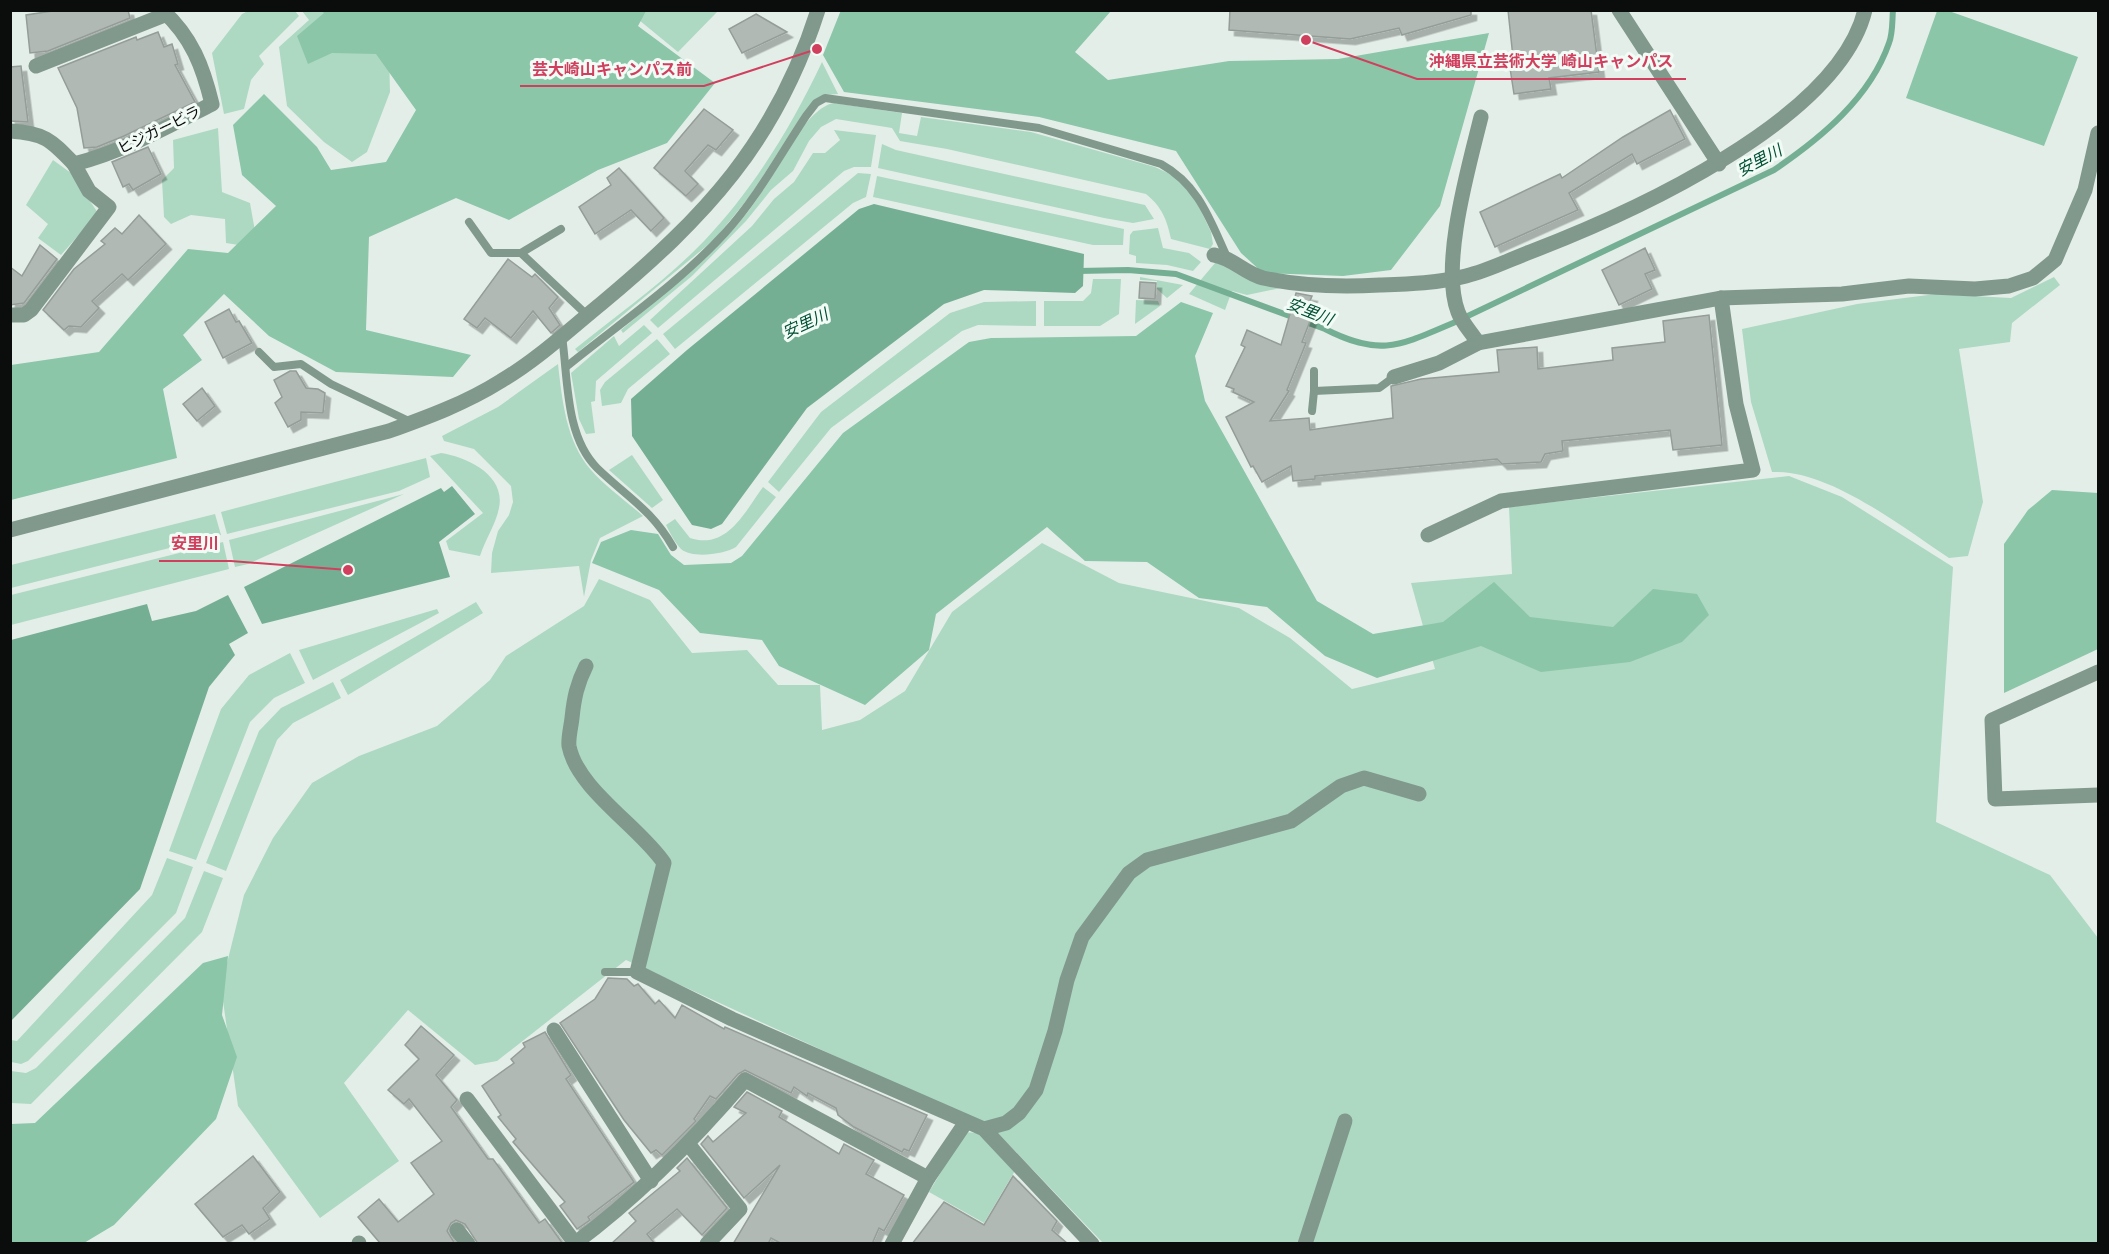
<svg xmlns="http://www.w3.org/2000/svg" width="2109" height="1254" font-family="Montserrat,'Noto Sans JP',sans-serif">
	<style>
		.green { fill: #add9c2 }
		.forest { fill: #8bc6a8 }
		.water { fill: #75af93 }
		.lines { fill: none; stroke-linecap: round; stroke-linejoin: round }
		.stream { stroke: #75af93; stroke-width: 6 }
		.building { fill: #b0b9b4; stroke: #959d98; stroke-width: 1.5; filter: url(#shadow) }
		.service { stroke: #81998c; stroke-width: 8 }
		.minor { stroke: #81998c; stroke-width: 15 }
		.tertiary { stroke: #81998c; stroke-width: 15 }
		.labels { text-anchor: middle; stroke-width: 6; stroke-linejoin: round; paint-order: stroke }
		.street-label { font-size: 15px; fill: #0a0d0c; stroke: #f2fbf6 }
		.water-label { font-size: 16px; font-style: italic; fill: #005035; stroke: #f2fbf6 }
		.leader { fill: none; stroke: #d0405e; stroke-width: 2 }
		.callout-dot { fill: #d0405e; stroke: #f2fbf6; stroke-width: 2 }
		.callout-label { font-size: 16px; text-anchor: middle; font-weight: bold; fill: #d0405e; stroke: #f2fbf6; stroke-width: 6; stroke-linejoin: round; paint-order: stroke }
	</style>
	<defs>
		<filter id="shadow"><feDropShadow dx="5.5" dy="5.5" stdDeviation="0" flood-color="#0004"/></filter>
	</defs>
	<rect width="100%" height="100%" fill="#e4eee9"/>
	<g class="green">
		<path d="M248,11H295L299,16L259,56L264,64L251,80L244,109L224,114L212,53L242,14Z"/>
		<path d="M302,11H406L389,52L390,92L367,152L352,162L324,142L287,106L279,47L309,20Z"/>
		<path d="M628,11H718L678,52Z"/>
		<path d="M822,62L838,94L825,95L799,120L750,196L715,239L578,352L575,349C618,314 666,281 705,240C755,187 791,127 822,62Z"/>
		<path d="M834,103L902,113L899,133L917,136L921,117L1031,132L1155,167L1174,176L1195,198L1211,232L1213,244L1210,249L1171,239C1167,220 1162,207 1146,194L947,149L900,141L892,128L836,119L821,127L809,141L793,171L771,190L746,221L692,276L623,333L621,330C670,288 726,248 761,193C775,170 807,107 834,103Z"/>
		<path d="M218,128L222,192L250,203L258,248L226,243L225,219L191,215L171,224L164,217L162,180L174,168L173,140Z"/>
		<path d="M834,130L876,135L871,167H854L844,171L658,328L650,320L752,226L774,199L794,182L813,153H825L840,140Z"/>
		<path d="M882,144L896,150L1145,205L1154,219L1133,223L1104,218L878,168Z"/>
		<path d="M53,160L71,173L98,213L61,255L38,238L48,224L26,205Z"/>
		<path d="M858,173L871,174L866,197L853,203L675,349L663,334Z"/>
		<path d="M877,176L1124,229L1123,245H1093L873,197Z"/>
		<path d="M1158,228L1163,248L1189,253L1201,262L1193,271L1167,265L1136,263V256L1129,254L1130,235L1133,231Z"/>
		<path d="M1223,262L1281,288L1247,295L1232,291L1225,310L1189,294L1215,263Z"/>
		<path d="M1140,277L1183,285L1167,298L1157,289V281L1140,280Z"/>
		<path d="M2054,277L2060,285L2012,323L2010,342L1959,349L1983,502L1968,556L1949,558C1902,527 1829,469 1772,472L1751,402L1742,329L1857,304L1936,294L2011,298Z"/>
		<path d="M1093,279H1121L1119,314L1100,326H1044V301H1083L1091,293Z"/>
		<path d="M1136,300L1158,301L1160,306L1135,324Z"/>
		<path d="M1036,301V326L978,325L962,331L831,428L779,492L768,482L821,412L950,313L984,302Z"/>
		<path d="M644,325L652,333L596,381L595,401L591,402L595,433L586,434L579,419L571,373L614,336L619,346Z"/>
		<path d="M657,339L670,354L628,389L621,403L602,406L600,390L605,382Z"/>
		<path d="M558,364C562,399 566,442 591,470C606,487 626,501 643,516L600,538L591,560L584,597L579,566L491,573L492,553L498,531L509,515L513,502L511,486L474,449L444,441L442,436L498,407Z"/>
		<path d="M441,453C467,457 506,475 499,508C496,524 485,540 480,556L449,550L446,541L483,513L430,456Z"/>
		<path d="M632,455L663,500L652,508L609,470Z"/>
		<path d="M426,458L430,477L399,491L227,534L221,512Z"/>
		<path d="M1789,476L1842,497L1953,567L1936,822L2050,875L2098,938V1243H1103L994,1129L626,960L497,1061L475,1065L408,1010L344,1083L399,1161L320,1218L238,1106L221,987L244,895L273,838L312,783L359,756L437,726L490,680L506,656L584,606L599,579L650,600L692,653L747,650L778,685H820L822,730L860,720L905,691L952,612L1042,543L1119,583L1239,608L1290,638L1352,689L1435,669L1411,583L1512,574L1509,507Z"/>
		<path d="M763,487L776,497L736,547C725,554 692,559 681,549C675,543 670,533 666,525L675,519L690,538C727,550 744,513 763,487Z"/>
		<path d="M404,494L248,564L235,567L229,540Z"/>
		<path d="M215,514L221,535L11,588V565Z"/>
		<path d="M223,542L229,569L11,625V595Z"/>
		<path d="M476,602L483,613L348,695L340,680Z"/>
		<path d="M437,609L439,613L313,680L299,650Z"/>
		<path d="M290,653L305,683L274,698L250,722L196,860L169,851L221,709L249,675Z"/>
		<path d="M333,682L341,698L293,723L277,740L226,871L206,863L259,731L281,708Z"/>
		<path d="M167,858L193,867L176,913L28,1061L21,1064L11,1062V1040L17,1041L152,895Z"/>
		<path d="M204,871L223,878L202,932L31,1104L11,1103V1071L26,1073L36,1068L185,918Z"/>
		<path d="M965,1132L977,1133L1016,1169L984,1223L929,1192Z"/>
	</g>
	<g class="forest">
		<path d="M841,10L1111,11L1075,52L1108,80L1229,61L1338,59L1489,33L1440,206L1391,270L1343,276L1263,273L1241,253L1176,151L1039,117L844,92L823,55Z"/>
		<path d="M321,11H646L638,26L715,83L667,143L598,170L509,220L456,198L369,237L366,330L471,355L453,377L336,372L269,336L224,294L183,335L202,360L163,389L177,458L11,500V365L99,352L188,249L228,253L276,206L242,175L233,125L264,94L317,147L331,170L386,162L416,110L376,54L332,53L308,64L297,36L324,13Z"/>
		<path d="M1937,11H1949L2078,57L2044,146L1906,98Z"/>
		<path d="M1181,302L1213,313L1195,356L1205,401L1317,601L1373,634L1443,622L1494,582L1530,617L1613,627L1653,589L1697,594L1709,615L1682,642L1630,662L1541,672L1481,646L1377,678L1325,656L1267,607L1199,598L1147,562L1085,561L1047,527L936,614L929,650L865,705L779,666L762,640L700,633L659,590L592,563L601,542L631,530L658,534L671,555L684,565L731,563L742,556L843,433L969,342L991,338L1136,336Z"/>
		<path d="M2052,490L2098,493V649L2004,693V544L2028,510Z"/>
		<path d="M228,956L222,1015L237,1057L216,1119L114,1225L84,1243H11V1124L35,1123L203,963Z"/>
	</g>
	<g class="water">
		<path d="M874,204L1084,254L1083,286L1075,293L984,290L944,304L807,408L722,524L711,529L692,525L632,436L631,399L687,350L859,209Z"/>
		<path d="M452,486L475,514L439,542L450,577L262,624L244,587L441,488L444,492Z"/>
		<path d="M228,595L248,633L229,644L235,655L209,687L140,889L11,1021V640L147,604L152,621L196,611Z"/>
	</g>
	<g class="lines">
		<path class="stream" d="M1078,271L1128,270L1176,274L1325,329C1380,357 1399,346 1453,323L1774,170C1821,138 1870,98 1889,43C1893,33 1892,21 1893,10"/>
	</g>
	<g class="building">
		<path d="M59,10H128L130,18L48,51L30,53L26,15Z"/>
		<path d="M1230,10H1471V15L1402,35L1399,28L1350,39L1229,30Z"/>
		<path d="M1508,10H1591L1599,72L1549,78L1551,89L1514,94L1510,68L1514,67Z"/>
		<path d="M756,14L787,32L742,53L729,29Z"/>
		<path d="M158,32L164,47L172,44L178,64L175,65L195,102L124,136L97,147L84,148L77,108L58,68L136,37L137,40Z"/>
		<path d="M21,66L28,122L10,121V67Z"/>
		<path d="M704,109L733,130L716,150L708,145L685,171L698,184L686,196L654,168Z"/>
		<path d="M1670,110L1685,139L1637,164L1632,154L1569,193L1578,210L1495,247L1480,212L1560,174L1562,178L1623,137Z"/>
		<path d="M148,147L161,174L133,190L129,184L123,187L112,162Z"/>
		<path d="M619,168L664,218L651,231L631,210L595,234L579,207L611,185L607,178Z"/>
		<path d="M139,215L166,244L128,280L122,274L92,301L99,308L81,327L69,326L64,330L43,310L74,269L105,244L101,241L115,228L122,234Z"/>
		<path d="M40,245L57,259L24,303L10,305V267L22,276Z"/>
		<path d="M1645,248L1655,270L1645,274L1652,289L1619,305L1602,270Z"/>
		<path d="M508,259L532,277L535,274L558,297L549,308L560,325L551,333L533,311L511,338L485,318L477,328L464,319Z"/>
		<path d="M1140,282L1156,283L1155,299L1139,298Z"/>
		<path d="M1296,293L1312,296L1305,313L1312,316L1302,342L1306,343L1287,390L1289,391L1270,421L1309,418L1310,430L1393,418L1391,386L1421,379L1499,372L1497,350L1537,347L1538,369L1613,360L1612,348L1665,342L1663,321L1709,315L1722,445L1673,450L1670,430L1562,441L1563,451L1545,454L1541,462L1502,464L1497,459L1315,476V479L1293,481L1291,466L1262,482L1253,466L1251,467L1226,417L1254,402L1233,392L1234,389L1226,386L1245,347L1241,345L1247,330L1281,345Z"/>
		<path d="M229,309L236,322L239,321L252,343L223,358L205,322Z"/>
		<path d="M290,371H296L306,388L318,389L325,393L323,413L301,412V420L288,427L275,403L282,397L274,380Z"/>
		<path d="M202,388L215,406L197,421L183,404Z"/>
		<path d="M608,978L627,979L634,986L638,984L655,1004L659,1000L675,1018L682,1005L724,1029L725,1027L927,1115L909,1151L904,1149L902,1152L854,1127L838,1115L836,1108L808,1093L807,1096L794,1087L791,1093L745,1070L738,1074L716,1099L710,1096L694,1119L696,1121L662,1155L656,1150L651,1153L624,1120L560,1023L595,999Z"/>
		<path d="M421,1026L454,1055L436,1075L457,1100L451,1107L488,1159H493L539,1223L545,1219L563,1244H478L465,1224L456,1220L451,1223L447,1231L455,1244L380,1243L358,1217L379,1199L398,1222L434,1194L411,1163L442,1141L409,1099L404,1104L388,1090L419,1059L405,1045Z"/>
		<path d="M545,1032L571,1075L566,1079L634,1182L588,1217L590,1220L577,1229L560,1206L565,1202L513,1142L516,1139L498,1117L501,1115L482,1086L514,1063L511,1059L525,1047L523,1043Z"/>
		<path d="M747,1092L782,1111L779,1117L839,1154L844,1144L874,1160L866,1174L904,1195L884,1231L879,1228L872,1244H782L771,1238L768,1244H733L780,1165L744,1198L701,1144L708,1136L713,1142L746,1113L734,1107Z"/>
		<path d="M253,1156L280,1192L263,1208L270,1219L249,1234L242,1225L223,1237L195,1204Z"/>
		<path d="M687,1158L727,1208L702,1235L677,1209L647,1234L655,1244H611L636,1221L629,1213L680,1171L677,1168Z"/>
		<path d="M1013,1176L1057,1221L1052,1230L1068,1244H912L944,1202L984,1225Z"/>
	</g>
	<g class="lines">
		<g class="service">
			<path d="M469,222L491,253H521L587,315"/>
			<path d="M521,253L561,229"/>
			<path d="M562,336C568,378 565,436 597,468C627,497 651,509 673,547"/>
			<path d="M259,352L274,367L301,364L331,384L411,422"/>
			<path d="M566,367C619,324 678,284 725,233C757,198 780,155 806,116L816,103L825,98L1039,128L1161,164C1199,185 1210,220 1227,257"/>
			<path d="M1314,371V391L1379,388L1394,377"/>
			<path d="M1312,411L1314,391"/>
			<path d="M605,972H637"/>
		</g>
		<g class="minor">
			<path d="M1619,10L1719,164"/>
			<path d="M36,66L167,14"/>
			<path d="M1481,117C1469,166 1440,265 1458,312C1462,323 1472,333 1478,343L1721,298L1842,294L1909,286L1975,289L2009,286L2033,278L2055,260L2085,190L2098,133"/>
			<path d="M10,131C45,133 51,140 74,164C124,151 167,127 212,104C203,67 192,37 162,10"/>
			<path d="M1214,255C1233,258 1244,273 1263,278C1300,286 1343,287 1380,285C1408,284 1439,283 1466,276C1487,271 1509,260 1530,252C1629,214 1838,121 1865,10"/>
			<path d="M10,315H24L31,310L109,207L89,191L74,164"/>
			<path d="M1394,377L1439,363L1478,343"/>
			<path d="M1428,535L1501,501L1753,470L1736,404L1721,298"/>
			<path d="M586,666C577,684 574,698 572,718C571,727 568,738 569,746C577,789 640,827 664,863L637,972L732,1019L984,1129L1092,1244"/>
			<path d="M2098,672L1992,720L1995,799L2098,795"/>
			<path d="M554,1030L651,1181"/>
			<path d="M467,1099L575,1243"/>
			<path d="M984,1129L1006,1123L1019,1113L1036,1090L1055,1031L1067,980L1082,937L1129,873L1147,860L1291,821L1341,786L1364,778L1419,794"/>
			<path d="M689,1145L740,1209L707,1244"/>
			<path d="M457,1230L468,1244"/>
			<path d="M359,1243V1244"/>
			<path d="M574,1244C639,1196 693,1141 745,1080L928,1178"/>
			<path d="M892,1244L928,1178L966,1122"/>
			<path d="M1305,1244L1345,1121"/>
		</g>
		<path class="tertiary" d="M10,530L389,431C428,417 466,403 501,381C537,360 570,329 602,303C705,217 776,142 818,10"/>
	</g>
	<g class="labels">
		<g class="street-label">
			<text transform="translate(159 130) rotate(-26)" y="5">ヒジガービラ</text>
		</g>
		<g class="water-label">
			<text transform="translate(1759 160) rotate(-28)" y="6">安里川</text>
			<text transform="translate(1310 311) rotate(21)" y="6">安里川</text>
			<text transform="translate(805 323) rotate(-25)" y="6">安里川</text>
		</g>
	</g>
	<path class="leader" d="M1306 40L1417 79H1686M817 49L704 86H520M348 570L231 561H159"/>
	<g class="callout-dot">
		<circle cx="1306" cy="40" r="6"/>
		<circle cx="817" cy="49" r="6"/>
		<circle cx="348" cy="570" r="6"/>
	</g>
	<g class="callout-label">
		<text x="1551" y="67">沖縄県立芸術大学 崎山キャンパス</text>
		<text x="612" y="75">芸大崎山キャンパス前</text>
		<text x="195" y="549">安里川</text>
	</g>
	<rect width="2109" height="1254" fill="none" stroke="#0a0d0c" stroke-width="24"/>
</svg>
